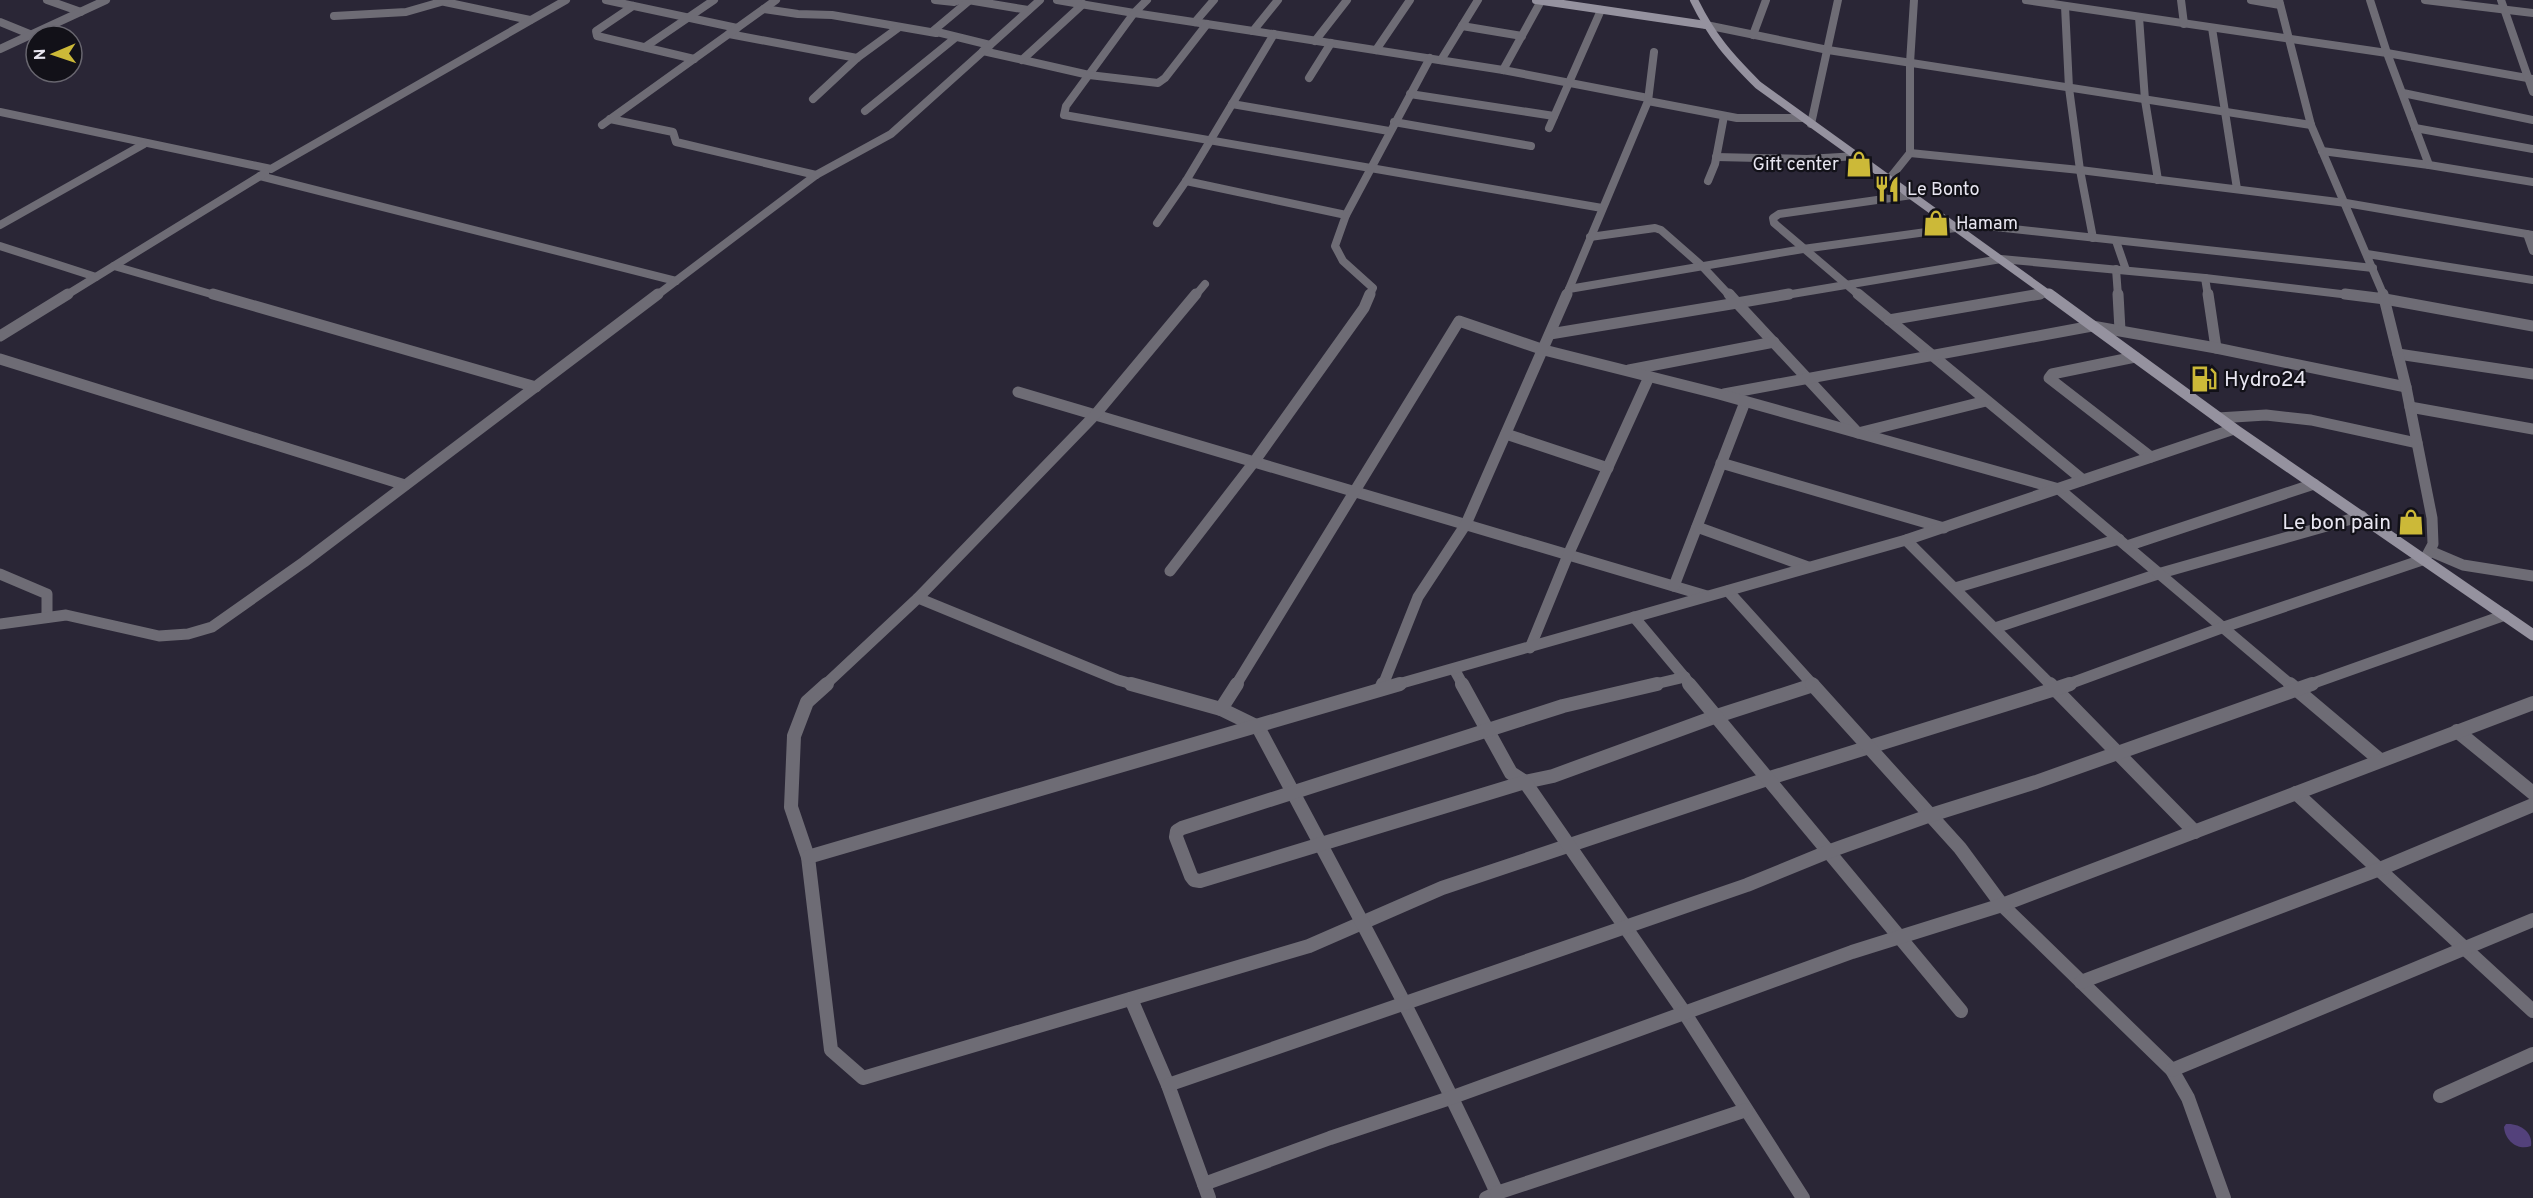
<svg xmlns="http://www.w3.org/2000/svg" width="2533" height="1198" font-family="Overpass,sans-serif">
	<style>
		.green { fill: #53417b }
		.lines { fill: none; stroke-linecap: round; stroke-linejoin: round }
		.street-far2 { stroke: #6e6c75; stroke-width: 8 }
		.street-far1 { stroke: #6e6c75; stroke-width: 11 }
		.street { stroke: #6e6c75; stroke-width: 14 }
		.secondary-far1 { stroke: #95929f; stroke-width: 8 }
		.secondary { stroke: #95929f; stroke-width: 11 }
		.labels { text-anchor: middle; stroke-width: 4.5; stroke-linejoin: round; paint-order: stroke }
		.far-poi-label { font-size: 18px; fill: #e8e6f1; stroke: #121118; text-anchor: start }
		.poi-label { font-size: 21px; fill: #e8e6f1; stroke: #121118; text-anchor: start }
	</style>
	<rect width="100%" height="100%" fill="#2a2636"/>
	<path class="green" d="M2506,1124C2520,1123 2533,1132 2531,1146C2518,1151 2505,1141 2504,1127Z"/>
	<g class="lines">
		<g class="street-far2">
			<path d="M47,0L81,12"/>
			<path d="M606,0L737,28"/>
			<path d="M935,0L954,2L960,0"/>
			<path d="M968,0L1028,10"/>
			<path d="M970,0L933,31L990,45"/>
			<path d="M1057,0L1134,13L1066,106L1064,115L1602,208"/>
			<path d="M1147,0L1134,13L1253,31L1278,0"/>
			<path d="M2026,0L2387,53L2533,79"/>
			<path d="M2181,0L2184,24"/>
			<path d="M2251,0L2280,5"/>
			<path d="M2279,0L2311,125L2384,296"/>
			<path d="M2425,0L2533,13"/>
			<path d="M2501,0L2533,92"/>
			<path d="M445,2L530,20"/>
			<path d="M633,6L596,31L597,36L694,59"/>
			<path d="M2065,6L2069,88L2080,170L2093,238"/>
			<path d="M764,9L798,14L832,15L936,33"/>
			<path d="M334,16L406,12L448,0"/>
			<path d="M2139,17L2145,100L2158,180"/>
			<path d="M0,22L32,35"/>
			<path d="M1195,22L1214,0"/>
			<path d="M1706,25L1828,50L2311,125"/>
			<path d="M1462,26L1522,36"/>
			<path d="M2212,28L2237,189"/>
			<path d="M1253,31L1503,70L1648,98"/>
			<path d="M729,34L857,58"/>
			<path d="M1753,35L1766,0"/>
			<path d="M1315,41L1347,0"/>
			<path d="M645,47L714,0"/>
			<path d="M0,49L106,0"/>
			<path d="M1376,50L1410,0"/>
			<path d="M983,51L1089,75L1158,83L1165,78L1207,24"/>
			<path d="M1022,60L1083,4"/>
			<path d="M1441,60L1478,0"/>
			<path d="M1503,70L1541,1"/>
			<path d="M1309,78L1331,43"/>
			<path d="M2403,93L2533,120"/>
			<path d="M1410,94L1554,116"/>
			<path d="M813,99L857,58L898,28"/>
			<path d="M1648,101L1737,118H1802"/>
			<path d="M1232,104L1389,131"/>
			<path d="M865,111L955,38"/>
			<path d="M0,112L271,169L566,0"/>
			<path d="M610,119L673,132L676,142L816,175"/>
			<path d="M1394,122L1531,146"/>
			<path d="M1811,124L1838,0"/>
			<path d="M602,125L776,0"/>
			<path d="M1549,128L1601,10"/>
			<path d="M2415,128L2533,149"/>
			<path d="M2322,151L2429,165L2387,53L2370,0"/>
			<path d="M1910,153L2080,170L2346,203L2533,235"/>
			<path d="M1716,157L1807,159L1857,156"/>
			<path d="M2429,165L2533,182"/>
			<path d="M260,176L676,281"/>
			<path d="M1890,178L1910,153V63L1914,0"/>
			<path d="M1186,181L1346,215L1430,58"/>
			<path d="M1708,181L1715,164L1724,116"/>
			<path d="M1346,215L1335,246L1343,261L1373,288L1369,296"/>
			<path d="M1157,223L1186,181L1274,34"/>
			<path d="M0,225L144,144"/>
			<path d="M2527,234L2533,251"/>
			<path d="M1590,237L1655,228L1661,230L1702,266L1730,296"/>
			<path d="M2116,241L2126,270"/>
			<path d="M0,246L96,277"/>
			<path d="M2367,254L2533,280"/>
			<path d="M114,266L218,296"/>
			<path d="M2116,269L2118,296"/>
			<path d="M2205,278L2208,296"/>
			<path d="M1569,289L1648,101L1654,52"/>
			<path d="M65,296L265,173"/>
			<path d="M656,296L816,175L891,134L1040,0"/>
			<path d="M1195,296L1205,284"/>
			<path d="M1566,296L1569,289L1803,249L1977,225L2373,268"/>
			<path d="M1780,296L2001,259L2205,278L2358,296"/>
			<path d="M1860,296L1774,223L1773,218L1779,214L1912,195"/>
			<path d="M2032,296L2048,293"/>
		</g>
		<g class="street-far1">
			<path d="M213,294L536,387"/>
			<path d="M1729,294L1737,303L1789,294"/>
			<path d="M1858,294L2083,480"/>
			<path d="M2118,294L2120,330"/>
			<path d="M2208,294L2216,348"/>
			<path d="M2345,294L2385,299L2533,326"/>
			<path d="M1889,320L2040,294"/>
			<path d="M1550,334L1737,303L1858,433L1986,401"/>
			<path d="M0,336L68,294"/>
			<path d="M2398,354L2533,374"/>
			<path d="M2135,357L2052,374L2049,378L2151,457"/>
			<path d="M0,359L405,485"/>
			<path d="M1629,370L1774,342"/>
			<path d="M1018,392L1707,596"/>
			<path d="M1724,394L2092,326L2216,348L2406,387"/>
			<path d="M2410,407L2533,429"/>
			<path d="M2218,418L2266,415L2311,420L2417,443"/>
			<path d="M1506,434L1608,468"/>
			<path d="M1721,463L1944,528"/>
			<path d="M1697,527L1808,567"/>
			<path d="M1906,540L2051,685"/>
			<path d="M2127,546L2314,484"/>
			<path d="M2430,551L2463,565L2533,576"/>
			<path d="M1170,571L1254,462L1364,308L1370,294"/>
			<path d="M0,574L47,594V617"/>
			<path d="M1674,586L1745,402"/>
			<path d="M1955,588L2119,539"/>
			<path d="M1728,591L1813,685"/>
			<path d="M918,598L1118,680L1136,685"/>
			<path d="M1634,617L1691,685"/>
			<path d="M0,624L66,615L159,636L188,634L212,627L304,562L658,294"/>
			<path d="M1995,628L2161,573L2362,516"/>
			<path d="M1530,648L1568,555L1649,377"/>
			<path d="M1454,669L1463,685"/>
			<path d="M825,685L918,598L1095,415L1196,294"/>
			<path d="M1236,685L1459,321L1544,350L1719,394L2059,489L2291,685"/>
			<path d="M1383,685L1418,597L1466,524L1567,294"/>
			<path d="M1395,685L1906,540L2234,429"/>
			<path d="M1651,685L1685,677"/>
			<path d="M2066,685L2224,627L2425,559L2433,544L2432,518L2406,387L2383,294"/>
			<path d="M2308,685L2505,615"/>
		</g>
		<g class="street">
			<path d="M827,684L807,702L794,736L791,807L808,857L831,1050L863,1078L1309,946L1442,888L1770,778L2055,689L2195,832"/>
			<path d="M1131,684L1221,709L1258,727C1340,881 1424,1034 1497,1193L1486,1198"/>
			<path d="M1462,684L1511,773L1525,782L1553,776L1717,716L1813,685"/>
			<path d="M1657,684L1563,706L1182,828L1177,831L1176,837L1191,876L1194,880L1200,881L1525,782L1684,1012L1803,1198"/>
			<path d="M1689,684L1961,1011"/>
			<path d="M1812,684L1960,848L2002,905L2172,1070L2188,1098L2224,1198"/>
			<path d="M2050,684L2055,689L2070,684"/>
			<path d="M2290,684L2380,760"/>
			<path d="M1381,689L1383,684"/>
			<path d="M1221,709L1237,684"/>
			<path d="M2457,731L2533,793"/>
			<path d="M2296,793L2533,1011"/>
			<path d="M808,857L1400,684"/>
			<path d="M2081,982L2380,869L2533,805"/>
			<path d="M1131,999L1168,1085L1209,1198"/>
			<path d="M2172,1070L2533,920"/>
			<path d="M1168,1085L1747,885L1830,851L1931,815L2036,782L2312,684"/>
			<path d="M2440,1096L2533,1054"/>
			<path d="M1204,1184L1330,1138L1453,1097L1852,952L2002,905L2533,703"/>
			<path d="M1497,1193L1746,1110"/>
		</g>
		<g class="secondary-far1">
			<path d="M1536,0L1706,25"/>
			<path d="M1694,0C1712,37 1729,56 1758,85L2051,296"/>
		</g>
		<path class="secondary" d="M2049,294L2234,429L2533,635"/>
	</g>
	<defs>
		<g id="shop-bare" transform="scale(2.07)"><path d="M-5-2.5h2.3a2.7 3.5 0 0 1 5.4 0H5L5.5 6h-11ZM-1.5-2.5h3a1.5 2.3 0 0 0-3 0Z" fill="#ccb938" stroke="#121118" stroke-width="2.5" paint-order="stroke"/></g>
		<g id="restaurant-bare" transform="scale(2.07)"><path d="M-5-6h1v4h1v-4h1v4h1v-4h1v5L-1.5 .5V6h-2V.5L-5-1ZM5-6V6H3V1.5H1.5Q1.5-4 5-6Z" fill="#ccb938" stroke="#121118" stroke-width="2.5" paint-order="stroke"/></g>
		<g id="fuel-bare" transform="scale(2.07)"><path d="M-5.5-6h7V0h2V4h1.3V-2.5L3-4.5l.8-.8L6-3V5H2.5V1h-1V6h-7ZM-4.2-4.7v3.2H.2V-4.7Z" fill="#ccb938" stroke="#121118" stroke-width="2.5" paint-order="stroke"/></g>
	</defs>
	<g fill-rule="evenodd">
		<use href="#shop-bare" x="1859" y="164"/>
		<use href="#restaurant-bare" x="1887" y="189"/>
		<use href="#shop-bare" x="1936" y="223"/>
		<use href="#fuel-bare" x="2204" y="379"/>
		<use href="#shop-bare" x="2411" y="522"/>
	</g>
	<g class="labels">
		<g class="far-poi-label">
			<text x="1839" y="170" text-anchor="end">Gift center</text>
			<text x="1907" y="195">Le Bonto</text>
			<text x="1956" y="229">Hamam</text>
		</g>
		<g class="poi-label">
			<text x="2224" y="386">Hydro24</text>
			<text x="2391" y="529" text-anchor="end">Le bon pain</text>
		</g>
	</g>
	<g transform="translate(54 54) rotate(268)"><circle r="28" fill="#121118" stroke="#68666f" stroke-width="1.5"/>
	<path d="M0-4.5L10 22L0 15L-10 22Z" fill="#ccb938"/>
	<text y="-9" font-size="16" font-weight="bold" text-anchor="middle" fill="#e8e6f1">N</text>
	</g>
</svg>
